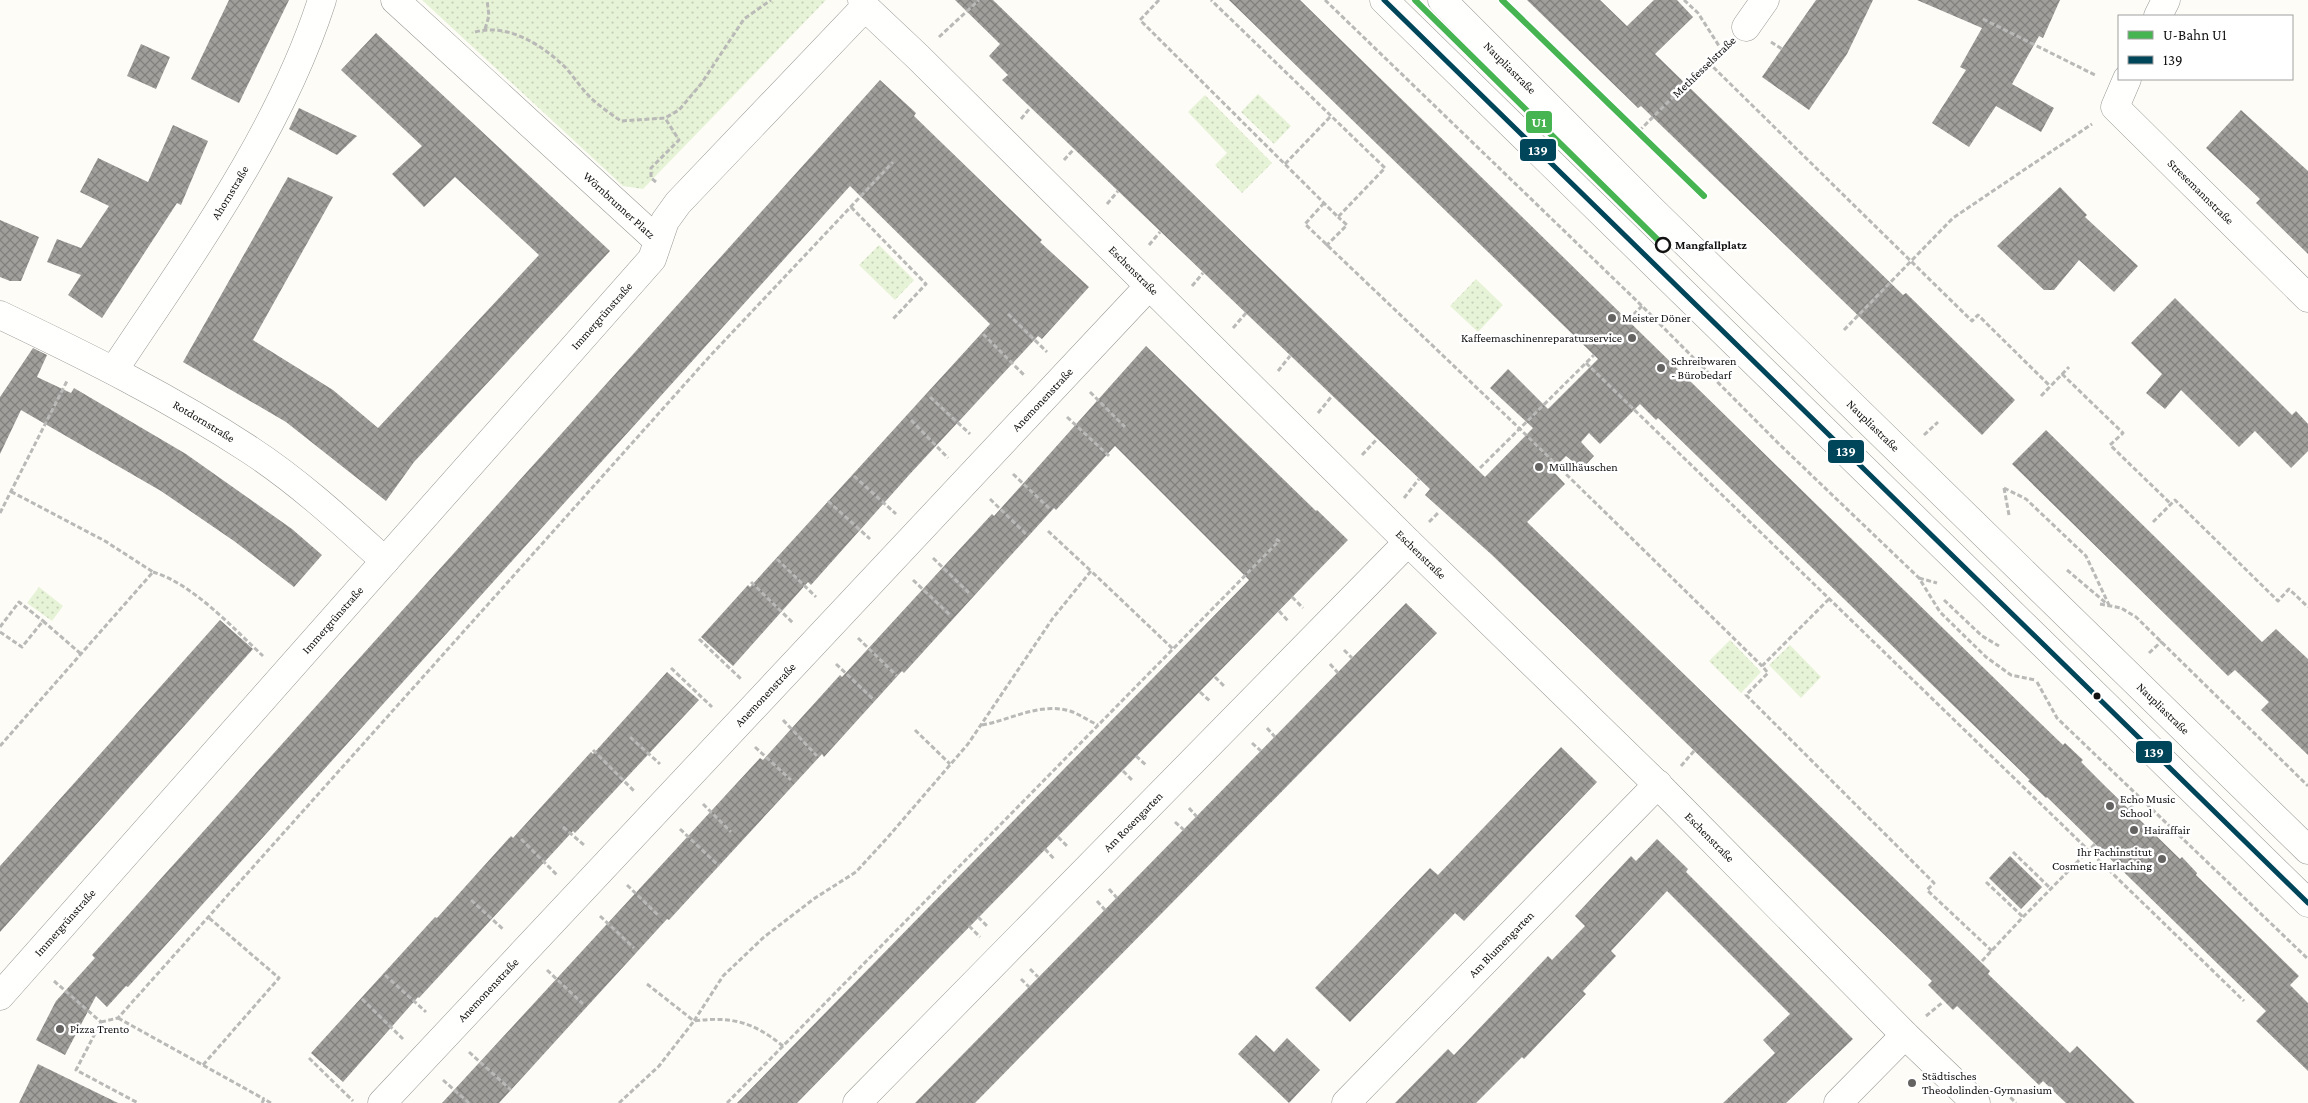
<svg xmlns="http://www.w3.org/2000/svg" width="2308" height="1103" font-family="'Crimson Pro',serif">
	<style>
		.park { fill: url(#park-dots) }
		.building { fill: url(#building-cross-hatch) }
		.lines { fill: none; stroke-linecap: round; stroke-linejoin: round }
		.minor-casing { stroke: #979795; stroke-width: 29 }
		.tertiary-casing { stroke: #979795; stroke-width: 29 }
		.path { stroke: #b9b9b8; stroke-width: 3; stroke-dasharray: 5 2.5; stroke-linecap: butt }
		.minor { stroke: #fffffe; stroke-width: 28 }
		.tertiary { stroke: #fffffe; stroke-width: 28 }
		.bus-1-casing { stroke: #fff; stroke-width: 9 }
		.bus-1 { stroke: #00465a; stroke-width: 5 }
		.metro-1-casing { stroke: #fff; stroke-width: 10 }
		.metro-1 { stroke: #46b450; stroke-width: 6 }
		.stop-dot { fill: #fff; stroke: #111; stroke-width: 2.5 }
		.poi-dot { fill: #646362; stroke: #fff; stroke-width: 2 }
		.bus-dot { fill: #111; stroke: #fff; stroke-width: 2 }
		.labels { text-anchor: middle; stroke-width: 5; stroke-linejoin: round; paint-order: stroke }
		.street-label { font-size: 12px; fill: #111; stroke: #fff }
		.stop-label { font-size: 12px; font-weight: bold; fill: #111; stroke: #fff; text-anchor: start }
		.poi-label { font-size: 12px; fill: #111; stroke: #fff; text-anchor: start }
		.line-badge { stroke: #fff; stroke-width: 2 }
		.badge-label { font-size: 14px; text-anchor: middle; font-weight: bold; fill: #fff }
	</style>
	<defs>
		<pattern id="park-dots" width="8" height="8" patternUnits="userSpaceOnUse" patternTransform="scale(1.25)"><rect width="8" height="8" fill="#e7f3d7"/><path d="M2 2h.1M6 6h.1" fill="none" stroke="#c5cfb8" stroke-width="1.8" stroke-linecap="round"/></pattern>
		<pattern id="building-cross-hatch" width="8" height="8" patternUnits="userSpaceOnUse" patternTransform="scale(1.25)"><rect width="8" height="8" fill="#a19f9c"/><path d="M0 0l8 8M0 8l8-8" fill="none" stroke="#82807e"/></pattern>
	</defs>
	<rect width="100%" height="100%" fill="#fdfcf7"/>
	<g class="park">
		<path d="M422,0H826L643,189L623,186Z"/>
		<path d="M1258,94L1291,126L1274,144L1241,112Z"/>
		<path d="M1205,95L1272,163L1242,193L1215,165L1227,153L1188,112Z"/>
		<path d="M879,245L914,280L895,300L859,265Z"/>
		<path d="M1476,279L1503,305L1478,332L1450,306Z"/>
		<path d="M39,587L63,606L52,621L27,603Z"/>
		<path d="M1730,640L1761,672L1741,693L1709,661Z"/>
		<path d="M1790,645L1821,677L1801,698L1769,665Z"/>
	</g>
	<g class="building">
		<path d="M229,0H289L239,103L191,79Z"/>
		<path d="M955,0H993L1485,477L1533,428L1490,388L1508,369L1548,409L1598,359L1229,0H1300L2036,719L2063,745L2065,743L2083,760L2081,762L2105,786L2180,859L2182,857L2197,873L2196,875L2299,976L2290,985L2308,1003V1071L2256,1021L2266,1011L2047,797L2046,798L2028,781L2030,780L1658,418L1656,420L1640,404L1600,444L1589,433L1581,442L1594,456L1582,469L1566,456L1552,470L1565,484L1527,522L1990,971L1988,974L2070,1053L2077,1046L2135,1103H2066L2043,1081L2039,1085L1957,1006L1953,1010L1928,985L1932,981L1492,555L1425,495L1430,489L1002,80L1008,75L989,56L1000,44Z"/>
		<path d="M1527,0H1600L1627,26L1654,0H1677L1693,17L1655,54L1903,295L1906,293L2015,400L1982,435L1641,106L1638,108Z"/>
		<path d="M1816,0H1873L1847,54L1809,110L1762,77Z"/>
		<path d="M1917,0H2060L2043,38L2039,36L2012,84L2054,108L2041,132L1996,106L1969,147L1932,123L1966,70L1960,67L1982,28Z"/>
		<path d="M376,33L610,251L414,462L386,501L286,422L183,362L288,177L333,197L253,340L333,390L378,428L539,255L455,177L424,207L392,174L422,146L341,70Z"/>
		<path d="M141,44L170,57L156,89L127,76Z"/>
		<path d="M880,80L916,113L914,116L1042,240L1040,242L1089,287L1042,339L1038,336L909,475L811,585L808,582L733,666L701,637L748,585L750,587L990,324L850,186L128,987L126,986L107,1007L96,996L65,1055L36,1040L56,1001L95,958L92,955Z"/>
		<path d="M299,108L357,136L337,155L289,129Z"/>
		<path d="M2241,110L2308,171V254L2256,203L2260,199L2206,148Z"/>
		<path d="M173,125L208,141L181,205L177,203L102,318L68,295L81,275L47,262L57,239L81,248L109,206L80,192L98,158L148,182Z"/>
		<path d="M2060,187L2087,215L2085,217L2138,266L2114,292L2079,260L2054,290H2044L1997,246Z"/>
		<path d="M0,220L39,237L21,281H10L0,277Z"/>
		<path d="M2175,298L2292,415L2296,411L2308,424V451L2291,468L2255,431L2239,447L2181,390L2165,409L2146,393L2162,374L2131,343Z"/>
		<path d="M1146,346L1316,511L1317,510L1348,540L797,1103H737L1249,580L1115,446L1056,510L1054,508L904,673L902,671L824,757L822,754L669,920L667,919L499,1103H442L760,758L763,760L840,675L842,677L992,514L994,516Z"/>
		<path d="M33,348L47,355L37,377L71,393L74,388L186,454L292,529L322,555L294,587L234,541L161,491L21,410L0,454V397Z"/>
		<path d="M2046,430L2262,642L2276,629L2308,659V755L2261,710L2269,702L2235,670L2228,676L2012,464Z"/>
		<path d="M1406,603L1437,633L1359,713L975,1103H915Z"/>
		<path d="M220,620L253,649L0,932V866Z"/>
		<path d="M667,672L699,700L575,833L573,831L419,998L418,997L343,1082L311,1053L435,917L437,918L511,836L513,838L591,752L593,754Z"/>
		<path d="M1561,747L1597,782L1464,921L1455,913L1350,1022L1315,988L1430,868L1438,875Z"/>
		<path d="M1657,839L1688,869L1686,872L1853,1039L1786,1103H1723L1775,1053L1763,1040L1790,1014L1667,891L1611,951L1616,956L1583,991L1586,994L1524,1059L1522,1057L1476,1103H1395L1448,1049L1454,1055L1548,956L1552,960L1585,926L1575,916L1631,856L1636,861Z"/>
		<path d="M2010,856L2042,887L2021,909L1989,878Z"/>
		<path d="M1256,1035L1274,1052L1287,1038L1320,1070L1289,1103L1238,1054Z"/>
		<path d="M38,1064L118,1103H19Z"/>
	</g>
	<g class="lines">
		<g class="minor-casing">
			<g id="minor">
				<path id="s1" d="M395,0L657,240"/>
				<path id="s2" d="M862,0L865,7L918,57L1408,542L1662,789L1905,1035L1976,1103"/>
				<path d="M2158,16L2166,0"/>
				<path d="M1746,27L1765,0"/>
				<path id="s3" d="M2127,79L2115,107L2308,298"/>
				<path id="s4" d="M0,315C86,356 171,398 250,450C299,482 342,522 385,561"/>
				<path id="s5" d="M114,370C191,254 279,134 322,0"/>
				<path id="s6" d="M0,996L652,259L665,221L678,203L865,7"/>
				<path id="s7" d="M382,1103L1149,286"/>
				<path id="s8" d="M857,1103L1408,542"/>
				<path id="s9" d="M1346,1103L1658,784"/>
				<path d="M1838,1103L1905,1035"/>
			</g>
		</g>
		<g class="tertiary-casing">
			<g id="tertiary">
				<path d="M1384,0L2308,903"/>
				<path id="s10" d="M1442,0L1652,210L2308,850"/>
			</g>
		</g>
		<g class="path">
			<path d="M1159,0L1140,20L1338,217L1385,168L1211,0"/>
			<path d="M1325,0L1642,306L1779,444L1919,578L1940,612L1986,657L2011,675L2035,680"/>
			<path d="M1684,0L1698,13L1721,49"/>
			<path d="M1983,19L2097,76"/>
			<path d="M485,29L489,16L487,0"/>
			<path d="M475,32C508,23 542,45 565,67C574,77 581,88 590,97C599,106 611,114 621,121L665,118L679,110L701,84L744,19L771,0"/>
			<path d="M939,37L979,0"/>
			<path d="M1771,42L1782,49"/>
			<path d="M1708,62L1972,321L1978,315L2050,386"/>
			<path d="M1021,119L1030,108"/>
			<path d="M1639,131L1724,46"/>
			<path d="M1064,160L1074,149"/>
			<path d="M1285,164L1331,116"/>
			<path d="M656,182L651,178V168L679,140L665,118"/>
			<path d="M1324,203L1305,224L1520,429L1762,666"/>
			<path d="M1107,204L1118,191"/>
			<path d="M851,207L926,284L893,319"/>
			<path d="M1149,245L1160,232"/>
			<path d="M1326,246L1347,225L1338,217"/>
			<path d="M1192,286L1203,273"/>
			<path d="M1008,314L1047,352"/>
			<path d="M1628,320L1642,306"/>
			<path d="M1233,328L1246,313"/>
			<path d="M1844,330L1953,218L2092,124"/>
			<path d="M983,334L1025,376"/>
			<path d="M1586,363L2244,1001"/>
			<path d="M1278,371L1290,356"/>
			<path d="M2062,374L2123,433L2110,445L2171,504"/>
			<path d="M1090,392L1125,427"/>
			<path d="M2041,396L2069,367"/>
			<path d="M930,397L970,434"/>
			<path d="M1318,413L1332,396"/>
			<path d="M1067,417L1109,456"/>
			<path d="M911,420L948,458"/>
			<path d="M1924,435L1938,422"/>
			<path d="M1362,455L1377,439"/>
			<path d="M1480,468L1594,355"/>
			<path d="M1013,474L1051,510"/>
			<path d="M854,476L896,514"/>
			<path d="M2004,488L2009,515"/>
			<path d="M2004,488L2026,499L2086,556L2109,605"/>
			<path d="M1404,498L1419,479"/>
			<path d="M990,499L1027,535"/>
			<path d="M828,501L870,539"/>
			<path d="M0,513L67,381"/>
			<path d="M1429,522L1439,512"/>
			<path d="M2153,522L2175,500L2278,601L2289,589L2308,607"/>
			<path d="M1048,531L1091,571"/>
			<path d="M933,558L969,593"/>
			<path d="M777,559L816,597"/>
			<path d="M2067,570L2106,603"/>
			<path d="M153,572C193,584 233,628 263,656"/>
			<path d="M1919,578L1937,583"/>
			<path d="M913,580L950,615"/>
			<path d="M751,582L793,623"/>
			<path d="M1292,597L1303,608"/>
			<path d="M1829,599L1762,666L1768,673L1746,695L1934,883L1927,890L1992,951"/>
			<path d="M1944,600L1982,636L1999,646"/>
			<path d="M2100,604L2121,608L2136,617L2308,786"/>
			<path d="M1279,611L1289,622"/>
			<path d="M0,627L19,602L43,621"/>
			<path d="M0,632L22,647L43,621L81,654"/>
			<path d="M858,638L897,676"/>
			<path d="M699,639L741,679"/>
			<path d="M1344,650L1352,658"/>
			<path d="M2149,653L2162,641"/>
			<path d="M836,664L873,699"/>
			<path d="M1330,664L1338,673"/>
			<path d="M671,668L712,707"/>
			<path d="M1215,677L1225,687"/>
			<path d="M2037,682L2057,718L2308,959"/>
			<path d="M1200,692L1211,702"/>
			<path d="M783,720L817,756"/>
			<path d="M982,725C1011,720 1039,702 1070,711C1079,714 1089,721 1098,725"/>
			<path d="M1267,728L1275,737"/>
			<path d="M915,730L950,764"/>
			<path d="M630,737L660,764"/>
			<path d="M1252,743L1261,751"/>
			<path d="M0,746L153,572L105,541L10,491"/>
			<path d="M755,747L791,780"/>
			<path d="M593,750L635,792"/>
			<path d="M1136,756L1147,766"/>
			<path d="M1681,766L1694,751"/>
			<path d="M1123,771L1133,781"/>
			<path d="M703,804L731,832"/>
			<path d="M1189,808L1197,817"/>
			<path d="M2129,809L2141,798"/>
			<path d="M1175,822L1184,830"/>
			<path d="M563,827L584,845"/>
			<path d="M680,829L719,866"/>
			<path d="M1058,837L1068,847"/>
			<path d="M521,839L557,875"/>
			<path d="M1045,849L1055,860"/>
			<path d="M2013,852L2050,888"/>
			<path d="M1986,882L2023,917"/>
			<path d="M627,885L659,916"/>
			<path d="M1109,889L1117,898"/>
			<path d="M471,900L504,930"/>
			<path d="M1097,901L1105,910"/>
			<path d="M600,916L634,948"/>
			<path d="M978,917L988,927"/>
			<path d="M969,926L980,937"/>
			<path d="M1982,961L2023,917L2095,844"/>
			<path d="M1030,969L1038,977"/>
			<path d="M547,970L583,1004"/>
			<path d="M385,975L426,1012"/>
			<path d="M1021,979L1029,987"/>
			<path d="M54,981L101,1022L76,1070L138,1103"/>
			<path d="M647,984L694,1021L723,976L764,937L815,898L856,872L888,837L968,744L1053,618L1091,571L1173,649"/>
			<path d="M362,999L403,1039"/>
			<path d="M1926,1016L1943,1002"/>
			<path d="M118,1018L264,1099"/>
			<path d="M101,1022L118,1018L710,356L893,162"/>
			<path d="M469,1052L511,1090"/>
			<path d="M309,1058L353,1101"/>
			<path d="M203,1065L279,978L208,917"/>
			<path d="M443,1080L469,1103"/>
			<path d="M2005,1092L2016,1103"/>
			<path d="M262,1103L264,1099L271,1103"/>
			<path d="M619,1103L659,1066L694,1021C732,1016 753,1022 783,1046"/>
			<path d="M727,1103L1279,541L1276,539"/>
		</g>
		<use href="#minor" class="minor"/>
		<use href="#tertiary" class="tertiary"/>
		<g class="bus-1-casing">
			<path id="bus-1" d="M1384,0L2308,903"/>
		</g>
		<use href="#bus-1" class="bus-1"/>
		<g class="metro-1-casing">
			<g id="metro-1">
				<path d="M1415,0L1663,245"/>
				<path d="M1502,0L1704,196"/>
			</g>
		</g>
		<use href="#metro-1" class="metro-1"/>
	</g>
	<circle class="stop-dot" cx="1663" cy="245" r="7"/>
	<g class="poi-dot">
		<circle cx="1612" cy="318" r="5"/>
		<circle cx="1632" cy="338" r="5"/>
		<circle cx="1661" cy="368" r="5"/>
		<circle cx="1539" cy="467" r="5"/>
		<circle cx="2110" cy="806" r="5"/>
		<circle cx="2134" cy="830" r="5"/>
		<circle cx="2162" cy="859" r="5"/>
		<circle cx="60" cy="1029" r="5"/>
		<circle cx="1912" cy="1083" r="5"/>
	</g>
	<circle class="bus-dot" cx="2097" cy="696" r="4.5"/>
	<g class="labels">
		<g class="street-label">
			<text transform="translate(1704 67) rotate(-44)" y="4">Methfesselstraße</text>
			<text dy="4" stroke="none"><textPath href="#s10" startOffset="96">Naupliastraße</textPath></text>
			<text dy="4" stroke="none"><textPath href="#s5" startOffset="212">Ahornstraße</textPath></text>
			<text dy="4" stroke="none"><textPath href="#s3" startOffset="151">Stresemannstraße</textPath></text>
			<text dy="4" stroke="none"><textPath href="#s1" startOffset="304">Wörnbrunner Platz</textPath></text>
			<text dy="4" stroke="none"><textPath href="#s2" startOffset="384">Eschenstraße</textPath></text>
			<text dy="4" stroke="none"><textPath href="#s6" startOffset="908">Immergrünstraße</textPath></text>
			<text dy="4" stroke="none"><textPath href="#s7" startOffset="965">Anemonenstraße</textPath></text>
			<text dy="4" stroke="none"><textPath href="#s4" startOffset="230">Rotdornstraße</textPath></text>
			<text dy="4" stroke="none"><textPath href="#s10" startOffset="606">Naupliastraße</textPath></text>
			<text dy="4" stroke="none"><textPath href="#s2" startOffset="788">Eschenstraße</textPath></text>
			<text dy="4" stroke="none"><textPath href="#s6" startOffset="502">Immergrünstraße</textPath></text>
			<text dy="4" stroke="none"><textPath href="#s7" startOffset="560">Anemonenstraße</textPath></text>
			<text dy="4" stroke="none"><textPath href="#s10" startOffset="1011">Naupliastraße</textPath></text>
			<text dy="4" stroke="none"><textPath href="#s8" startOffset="394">Am Rosengarten</textPath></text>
			<text dy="4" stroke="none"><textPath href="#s2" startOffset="1192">Eschenstraße</textPath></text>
			<text dy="4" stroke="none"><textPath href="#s6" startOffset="98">Immergrünstraße</textPath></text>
			<text dy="4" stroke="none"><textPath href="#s9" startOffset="222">Am Blumengarten</textPath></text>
			<text dy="4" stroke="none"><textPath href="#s7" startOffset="155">Anemonenstraße</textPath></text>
		</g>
		<g class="stop-label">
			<text x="1675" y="249">Mangfallplatz</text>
		</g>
		<g class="poi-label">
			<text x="1622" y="322">Meister Döner</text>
			<text x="1622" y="342" text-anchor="end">Kaffeemaschinenreparaturservice</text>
			<text x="1671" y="365">Schreibwaren<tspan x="1671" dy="14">- Bürobedarf</tspan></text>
			<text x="1549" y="471">Müllhäuschen</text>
			<text x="2120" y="803">Echo Music<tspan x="2120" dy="14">School</tspan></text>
			<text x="2144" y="834">Hairaffair</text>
			<text x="2152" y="856" text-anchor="end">Ihr Fachinstitut<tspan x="2152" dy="14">Cosmetic Harlaching</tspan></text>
			<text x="70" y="1033">Pizza Trento</text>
			<text x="1922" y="1080">Städtisches<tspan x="1922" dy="14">Theodolinden-Gymnasium</tspan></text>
		</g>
	</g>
	<g class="line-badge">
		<rect x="1525" y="110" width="28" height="24" rx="5" fill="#46b450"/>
		<rect x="1519" y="138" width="38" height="24" rx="5" fill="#00465a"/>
		<rect x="1827" y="439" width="38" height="25" rx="5" fill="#00465a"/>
		<rect x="2135" y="740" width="38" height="24" rx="5" fill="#00465a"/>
	</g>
	<g class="badge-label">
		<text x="1539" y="127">U1</text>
		<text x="1538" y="155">139</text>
		<text x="1846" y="456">139</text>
		<text x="2154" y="757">139</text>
	</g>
	<rect x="2118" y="15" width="175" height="65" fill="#ffffff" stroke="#a0a0a0"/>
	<rect x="2128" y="31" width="25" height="8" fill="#46b450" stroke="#a0a0a0"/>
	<text x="2163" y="40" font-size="15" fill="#111111">U-Bahn U1</text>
	<rect x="2128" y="56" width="25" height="8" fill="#00465a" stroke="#a0a0a0"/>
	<text x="2163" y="65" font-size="15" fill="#111111">139</text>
</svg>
